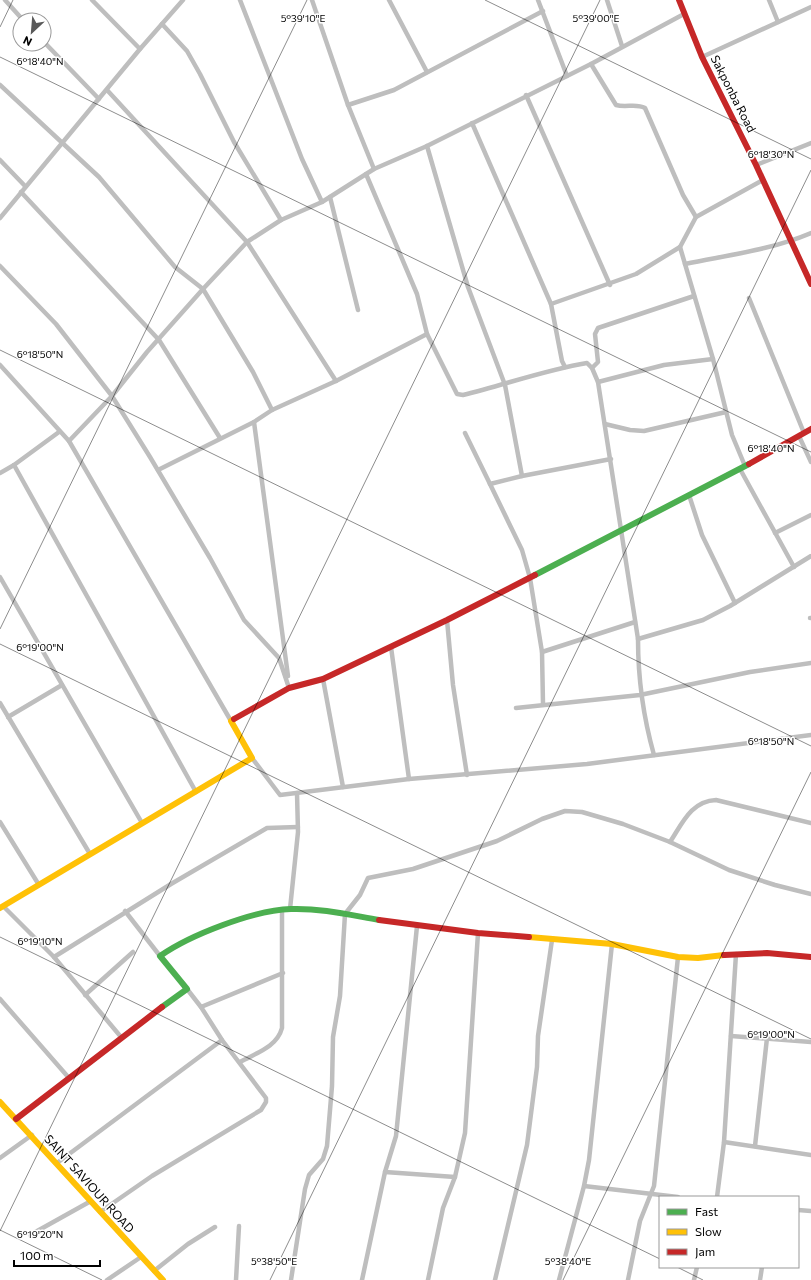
<svg xmlns="http://www.w3.org/2000/svg" width="811" height="1280" font-family="Commissioner,sans-serif">
	<style>
		.lines { fill: none; stroke-linecap: round; stroke-linejoin: round }
		.street { stroke: #bebebe; stroke-width: 4.5 }
		.fast { stroke: #4caf50; stroke-width: 6 }
		.slow { stroke: #ffc107; stroke-width: 6 }
		.jam { stroke: #c62828; stroke-width: 6 }
		.ticks { fill: none; stroke: #000; stroke-width: 1; stroke-opacity: 0.45 }
		.labels { text-anchor: middle; stroke-width: 3; stroke-linejoin: round; paint-order: stroke }
		.street-label { font-size: 12px; fill: #000; stroke: #fff }
		.ticks-label { font-size: 10px; text-anchor: middle; fill: #000; stroke: #fff; stroke-width: 3; stroke-linejoin: round; paint-order: stroke }
	</style>
	<rect width="100%" height="100%" fill="#fff"/>
	<g class="lines">
		<g class="street">
			<path d="M5,0L23,20"/>
			<path d="M92,0L140,49"/>
			<path d="M240,0L302,159L322,202"/>
			<path d="M312,0L348,105L374,169"/>
			<path d="M389,0L427,72"/>
			<path d="M538,0L567,76"/>
			<path d="M607,0L622,46"/>
			<path d="M769,0L778,22"/>
			<path d="M162,24L187,51L200,74L234,142L281,220"/>
			<path d="M44,42L99,99"/>
			<path d="M702,57L811,7"/>
			<path d="M591,64L616,105C626,108 636,103 645,108L683,195L696,217"/>
			<path d="M0,85L99,177L175,267L203,289L253,372L272,410"/>
			<path d="M107,90L247,242L336,381"/>
			<path d="M526,95L610,285"/>
			<path d="M348,105L394,90L543,11"/>
			<path d="M472,123L551,304L562,361L565,367"/>
			<path d="M427,146L468,287L505,385L522,476"/>
			<path d="M0,160L25,186"/>
			<path d="M756,165L811,143"/>
			<path d="M366,174L417,294L427,334L457,394L463,395C504,385 545,370 587,363L592,368L598,382L638,639C638,679 643,716 654,755"/>
			<path d="M21,192L159,340L220,438"/>
			<path d="M330,197L358,310"/>
			<path d="M0,218L140,49L183,0"/>
			<path d="M680,247L713,359L732,435L745,466"/>
			<path d="M685,264C728,255 771,250 811,233"/>
			<path d="M0,266L56,324L112,396L150,457L210,558L244,620L279,658L289,688"/>
			<path d="M749,298L804,433"/>
			<path d="M551,304L636,274L680,247L696,217L763,180"/>
			<path d="M0,365L69,441L231,721"/>
			<path d="M592,368L598,362L595,334L598,328L694,296"/>
			<path d="M598,382L664,365L713,359"/>
			<path d="M254,422L288,676"/>
			<path d="M605,424L630,430L644,431L726,412"/>
			<path d="M465,433L490,484L522,476L611,459"/>
			<path d="M799,436L811,462"/>
			<path d="M69,441L112,396L147,352L203,289L247,242L281,220L322,202L374,169L427,146L591,64L684,14"/>
			<path d="M14,465L196,792"/>
			<path d="M740,469L794,567"/>
			<path d="M158,470L254,422L272,410L336,381L427,334"/>
			<path d="M0,473L14,465L59,432"/>
			<path d="M490,484L522,550L530,578L542,652L543,704"/>
			<path d="M689,495L702,535L735,603"/>
			<path d="M775,533L811,515"/>
			<path d="M0,577L142,823"/>
			<path d="M810,618H811"/>
			<path d="M447,620L453,685L467,775"/>
			<path d="M638,639L703,620L730,606L811,556"/>
			<path d="M391,647L409,779"/>
			<path d="M542,652L635,622"/>
			<path d="M323,679L343,787"/>
			<path d="M0,703L90,854"/>
			<path d="M516,708L640,695L750,672L811,663"/>
			<path d="M8,717L62,685"/>
			<path d="M252,758L280,795L409,779L587,764L811,735"/>
			<path d="M0,822L39,885"/>
			<path d="M670,842C682,824 691,801 716,800L811,823"/>
			<path d="M3,906L54,957L121,1037"/>
			<path d="M290,909L298,832L297,793"/>
			<path d="M125,911L160,956"/>
			<path d="M54,957L171,884L267,828L298,827"/>
			<path d="M85,995L133,952"/>
			<path d="M0,999L69,1078"/>
			<path d="M201,1007L283,973"/>
			<path d="M731,1036L811,1042"/>
			<path d="M240,1062C256,1053 277,1047 282,1028V911"/>
			<path d="M724,1142L811,1155"/>
			<path d="M755,1146L767,1038"/>
			<path d="M0,1158L32,1135"/>
			<path d="M57,1163L222,1040"/>
			<path d="M385,1172L455,1177"/>
			<path d="M584,1186L678,1197"/>
			<path d="M717,1197L724,1142L736,954"/>
			<path d="M798,1210L811,1211"/>
			<path d="M100,1212L152,1176L261,1110L266,1102V1098L222,1040L201,1007L187,989"/>
			<path d="M30,1235L91,1201"/>
			<path d="M154,1271L188,1244L215,1227"/>
			<path d="M107,1280L141,1257"/>
			<path d="M236,1280L239,1226"/>
			<path d="M291,1280L305,1189L309,1175L323,1159L327,1146L332,1086L333,1037L340,996L345,914L360,895L368,878L413,869L497,841L542,819L565,811L582,812L623,824L670,842L729,870L775,885L811,894"/>
			<path d="M362,1280L385,1172L396,1136L417,926"/>
			<path d="M428,1280L443,1208L455,1177L465,1133L478,933"/>
			<path d="M495,1280L527,1145L537,1067L538,1036L552,940"/>
			<path d="M559,1280L584,1186L589,1160L612,944"/>
			<path d="M628,1280L640,1221L654,1186L678,957"/>
			<path d="M694,1280L697,1267"/>
			<path d="M760,1280L762,1267"/>
		</g>
		<g class="fast">
			<path d="M535,575L749,464"/>
			<path d="M162,1007L187,989L160,956C190,935 254,910 291,909C321,908 350,915 379,920"/>
		</g>
		<g class="slow">
			<path d="M0,908L252,758L231,721L234,719"/>
			<path d="M529,937L612,944L678,957L698,958L724,955"/>
			<path d="M0,1102L163,1280"/>
		</g>
		<g class="jam">
			<path d="M679,0L702,57L756,165L811,284"/>
			<path d="M749,464L811,429"/>
			<path d="M234,719L289,688L323,679L447,620L535,575"/>
			<path d="M379,920L478,933L529,937"/>
			<path d="M724,955L767,953L811,957"/>
			<path d="M16,1119L162,1007"/>
		</g>
	</g>
	<path class="ticks" d="M485,0L811,159M0,27L13,0M0,57L811,452M0,350L811,746M0,629L307,0M0,644L811,1039M0,937L660,1259M0,1230L102,1280M0,1231L600,0M677,1267L703,1280M270,1280L811,170M563,1280L811,772"/>
	<g class="labels">
		<g class="street-label">
			<text transform="translate(733 94) rotate(63)" y="4">Sakponba Road</text>
			<text transform="translate(89 1184) rotate(48)" y="4">SAINT SAVIOUR ROAD</text>
		</g>
	</g>
	<g class="ticks-label">
		<text x="303" y="22">5°39'10"E</text>
		<text x="596" y="22">5°39'00"E</text>
		<text x="40" y="65">6°18'40"N</text>
		<text x="771" y="158">6°18'30"N</text>
		<text x="40" y="358">6°18'50"N</text>
		<text x="771" y="452">6°18'40"N</text>
		<text x="40" y="651">6°19'00"N</text>
		<text x="771" y="745">6°18'50"N</text>
		<text x="40" y="945">6°19'10"N</text>
		<text x="771" y="1038">6°19'00"N</text>
		<text x="40" y="1238">6°19'20"N</text>
		<text x="274" y="1265">5°38'50"E</text>
		<text x="568" y="1265">5°38'40"E</text>
	</g>
	<rect x="659" y="1196" width="140" height="72" fill="#ffffff" stroke="#999999"/>
	<rect x="667" y="1209" width="20" height="6" fill="#4caf50" stroke="#999999"/>
	<text x="695" y="1216" font-size="12" fill="#000000">Fast</text>
	<rect x="667" y="1229" width="20" height="6" fill="#ffc107" stroke="#999999"/>
	<text x="695" y="1236" font-size="12" fill="#000000">Slow</text>
	<rect x="667" y="1249" width="20" height="6" fill="#c62828" stroke="#999999"/>
	<text x="695" y="1256" font-size="12" fill="#000000">Jam</text>
	<g transform="translate(32 32) rotate(206)"><circle r="19" fill="#ffffff" stroke="#999999"/>
	<path d="M0-3L7 15L0 10L-7 15Z" fill="#595959"/>
	<text y="-6" font-size="11" font-weight="bold" text-anchor="middle" fill="#000000">N</text>
	</g>
	<path d="M14 1260v6h86v-6" fill="none" stroke="#000000" stroke-width="2"/>
	<text x="20" y="1260" font-size="12" fill="#000000" stroke="#ffffff" stroke-width="3" paint-order="stroke">100 m</text>
</svg>
